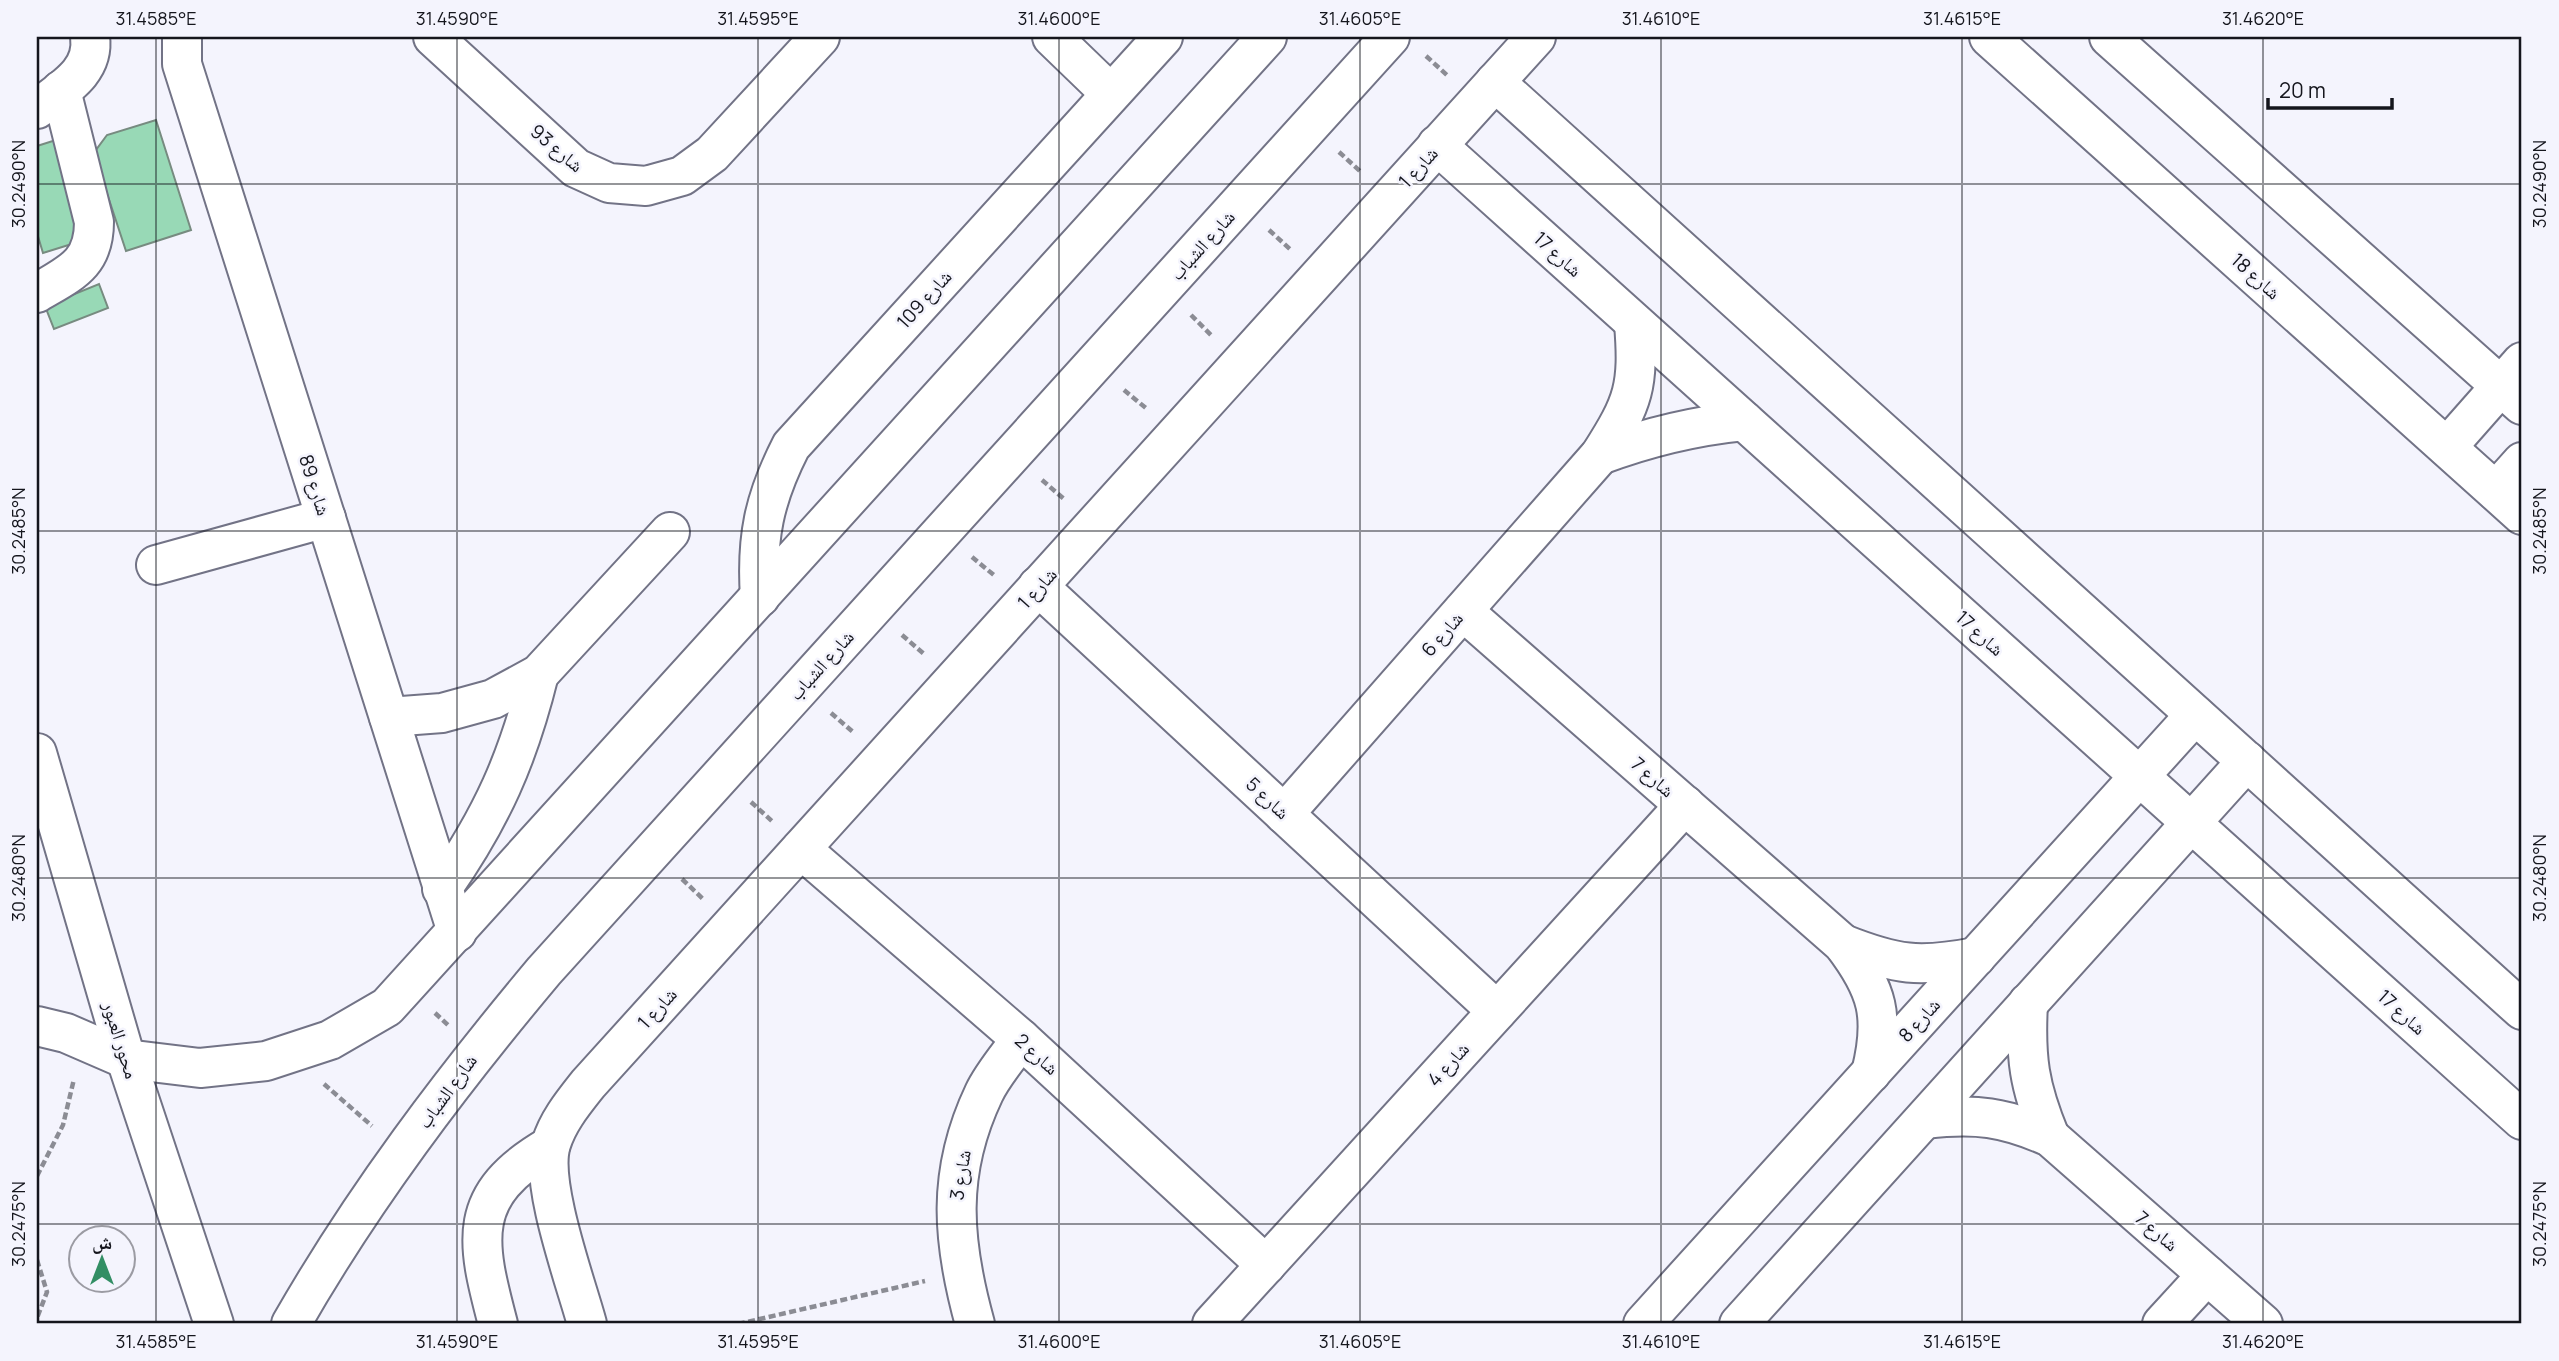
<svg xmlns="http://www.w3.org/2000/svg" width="2559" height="1361" font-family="Manrope,'Noto Naskh Arabic',sans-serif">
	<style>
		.building { fill: #98d9b6; stroke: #778b80; stroke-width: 2 }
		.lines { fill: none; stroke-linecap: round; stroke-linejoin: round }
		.minor-casing { stroke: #727386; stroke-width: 42 }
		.highway-casing { stroke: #727386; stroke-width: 42 }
		.path { stroke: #8b8c94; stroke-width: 4.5; stroke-dasharray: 7 3.5; stroke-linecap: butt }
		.minor { stroke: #fff; stroke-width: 38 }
		.highway { stroke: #fff; stroke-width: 38 }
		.ticks { fill: none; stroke: #15161d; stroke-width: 2; stroke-opacity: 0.45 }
		.labels { text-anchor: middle; stroke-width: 5; stroke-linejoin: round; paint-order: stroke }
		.street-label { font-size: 19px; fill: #15161d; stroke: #f4f4fd }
		.neatline { fill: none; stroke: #15161d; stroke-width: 2.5 }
		.ticks-label { font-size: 18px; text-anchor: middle; fill: #15161d }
	</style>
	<rect width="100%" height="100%" fill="#f4f4fd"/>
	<g class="building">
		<path d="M156,120L191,230L126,251L95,157L96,150L107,135Z"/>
		<path d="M59,139L91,238L43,253L37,233V146Z"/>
		<path d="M99,284L108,308L54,329L45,306Z"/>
	</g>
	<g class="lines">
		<g class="minor-casing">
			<g id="minor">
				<path d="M182,37V64L457,932"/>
				<path d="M433,37L576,168L609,183L646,186L682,176L712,154L820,37"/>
				<path d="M1052,37L1110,93"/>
				<path d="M1989,37L2522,515"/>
				<path d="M2109,37L2522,405"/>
				<path d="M1495,82L2522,1010"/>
				<path d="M37,109C62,89 95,72 90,37"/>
				<path d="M1437,145L2522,1120"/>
				<path d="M37,293C70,273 94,265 94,222L61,90"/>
				<path d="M2447,447L2522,362"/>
				<path d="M1600,455C1648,437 1693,426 1744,421"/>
				<path d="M2496,491L2522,462"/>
				<path d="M156,565L326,518"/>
				<path d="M1038,586L1497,1011"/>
				<path d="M760,597C756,538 764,499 791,446L1163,37"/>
				<path d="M1463,611L1843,944C1878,990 1885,1017 1871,1073"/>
				<path d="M389,717L442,713L493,699L539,674L670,532"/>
				<path d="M1284,814L1600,455C1634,402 1639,386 1634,323"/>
				<path d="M801,849L1021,1039L1266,1265"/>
				<path d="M442,889C492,817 518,759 539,674"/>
				<path d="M1843,944C1896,965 1919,968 1976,957"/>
				<path d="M2028,1003C2025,1058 2029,1086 2050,1137"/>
				<path d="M37,1026L66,1033L126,1059L200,1068L266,1061L330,1040L387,1007L1267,37"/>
				<path d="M1926,1119C1976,1113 2004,1117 2050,1137L2263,1324"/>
				<path d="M291,1324C363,1198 451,1082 544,971L1390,37"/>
				<path d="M498,1324C476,1241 465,1195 550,1146"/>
				<path d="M587,1324C576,1283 539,1183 551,1144C558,1121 573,1103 588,1084L1536,37"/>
				<path d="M975,1324C952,1241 946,1173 984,1093C993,1074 1009,1056 1021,1039"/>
				<path d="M1212,1324L1685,805"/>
				<path d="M1643,1324L2195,715"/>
				<path d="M1739,1324L2247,761"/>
				<path d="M2162,1324L2207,1275"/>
			</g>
		</g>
		<g class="highway-casing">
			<path id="highway" d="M37,753L126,1059L214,1324"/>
		</g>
		<g class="path">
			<path d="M1426,56L1448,76"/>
			<path d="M1339,152L1361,172"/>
			<path d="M1269,230L1291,250"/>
			<path d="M1191,315L1212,336"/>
			<path d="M1124,390L1147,409"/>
			<path d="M1042,480L1064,499"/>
			<path d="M972,557L995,576"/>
			<path d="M902,635L924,654"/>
			<path d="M831,713L853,732"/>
			<path d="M751,802L773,822"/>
			<path d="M682,879L703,899"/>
			<path d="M435,1013L449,1026"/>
			<path d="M324,1084L372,1126"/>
			<path d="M37,1176L63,1125L74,1079"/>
			<path d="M37,1260L47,1292L37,1318"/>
			<path d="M738,1324L925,1281"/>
		</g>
		<use href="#minor" class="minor"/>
		<use href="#highway" class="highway"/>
	</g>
	<path class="ticks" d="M156,37V1324M457,37V1324M758,37V1324M1059,37V1324M1360,37V1324M1661,37V1324M1962,37V1324M2263,37V1324M37,184H2522M37,531H2522M37,878H2522M37,1224H2522"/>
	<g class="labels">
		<g class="street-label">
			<text transform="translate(557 148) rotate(40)" y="7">شارع 93</text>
			<text transform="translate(1418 167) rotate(-48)" y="7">شارع 1</text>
			<text transform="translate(1202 245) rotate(-48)" y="7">شارع الشباب</text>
			<text transform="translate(1558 254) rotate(42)" y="7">شارع 17</text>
			<text transform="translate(2256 276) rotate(42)" y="7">شارع 18</text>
			<text transform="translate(924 299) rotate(-48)" y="7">شارع 109</text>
			<text transform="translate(315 485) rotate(72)" y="7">شارع 89</text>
			<text transform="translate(1037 588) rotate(-48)" y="7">شارع 1</text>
			<text transform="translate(1980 633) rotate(42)" y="7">شارع 17</text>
			<text transform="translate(1442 634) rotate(-49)" y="7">شارع 6</text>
			<text transform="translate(821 665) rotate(-48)" y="7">شارع الشباب</text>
			<text transform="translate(1653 777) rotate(41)" y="7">شارع 7</text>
			<text transform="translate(1268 798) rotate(43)" y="7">شارع 5</text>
			<text transform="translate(657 1008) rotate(-48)" y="7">شارع 1</text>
			<text transform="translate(2402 1012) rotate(42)" y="7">شارع 17</text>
			<text transform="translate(1919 1020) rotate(-48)" y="7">شارع 8</text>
			<text transform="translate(121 1040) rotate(73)" y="7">محور العبور</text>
			<text transform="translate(1037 1054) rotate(42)" y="7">شارع 2</text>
			<text transform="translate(1448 1064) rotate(-48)" y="7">شارع 4</text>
			<text transform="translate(447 1091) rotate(-54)" y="7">شارع الشباب</text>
			<text transform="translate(960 1175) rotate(-81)" y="7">شارع 3</text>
			<text transform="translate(2157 1231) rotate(41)" y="7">شارع 7</text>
		</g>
	</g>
	<rect width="2559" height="1361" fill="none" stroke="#f4f4fd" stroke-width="77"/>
	<g transform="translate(102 1259)"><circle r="33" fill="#f4f4fd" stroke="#9b9ba3" stroke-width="2"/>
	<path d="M0-5L12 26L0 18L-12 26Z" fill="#328e64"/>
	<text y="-10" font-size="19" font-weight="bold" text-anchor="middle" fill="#15161d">ش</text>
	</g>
	<path d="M2268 98v10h124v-10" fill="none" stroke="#15161d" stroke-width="3.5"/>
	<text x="2279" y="98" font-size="21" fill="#15161d" stroke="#f4f4fd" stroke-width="5" paint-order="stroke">20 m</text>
	<rect x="38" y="38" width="2482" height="1284" class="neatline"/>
	<g class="ticks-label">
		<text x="156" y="25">31.4585°E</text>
		<text x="457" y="25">31.4590°E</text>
		<text x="758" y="25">31.4595°E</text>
		<text x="1059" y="25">31.4600°E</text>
		<text x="1360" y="25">31.4605°E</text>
		<text x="1661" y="25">31.4610°E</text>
		<text x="1962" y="25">31.4615°E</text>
		<text x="2263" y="25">31.4620°E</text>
		<text transform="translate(19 184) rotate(-90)" y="6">30.2490°N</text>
		<text transform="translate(2540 184) rotate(-90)" y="6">30.2490°N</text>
		<text transform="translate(19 531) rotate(-90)" y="6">30.2485°N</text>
		<text transform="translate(2540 531) rotate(-90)" y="6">30.2485°N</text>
		<text transform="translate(19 878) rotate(-90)" y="6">30.2480°N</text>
		<text transform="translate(2540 878) rotate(-90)" y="6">30.2480°N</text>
		<text transform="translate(19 1224) rotate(-90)" y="6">30.2475°N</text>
		<text transform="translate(2540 1224) rotate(-90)" y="6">30.2475°N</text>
		<text x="156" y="1348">31.4585°E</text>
		<text x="457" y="1348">31.4590°E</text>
		<text x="758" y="1348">31.4595°E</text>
		<text x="1059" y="1348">31.4600°E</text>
		<text x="1360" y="1348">31.4605°E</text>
		<text x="1661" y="1348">31.4610°E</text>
		<text x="1962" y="1348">31.4615°E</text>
		<text x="2263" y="1348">31.4620°E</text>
	</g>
</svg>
